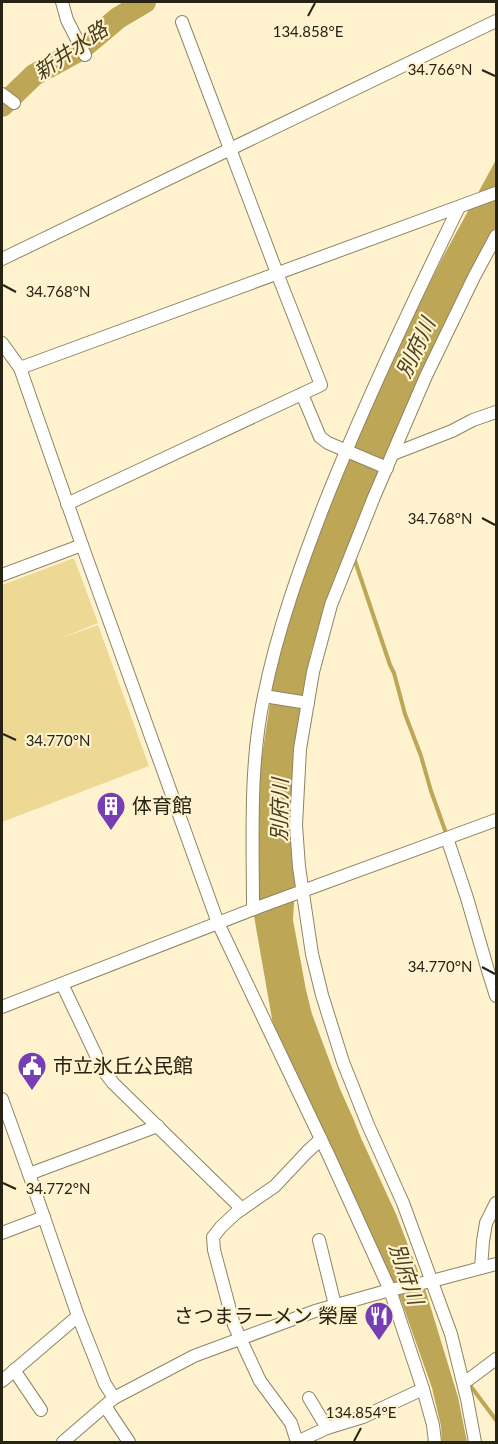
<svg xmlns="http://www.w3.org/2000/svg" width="498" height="1444" font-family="Lato,'Noto Sans JP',sans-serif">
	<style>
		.green { fill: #edd894 }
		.water { fill: #bea657 }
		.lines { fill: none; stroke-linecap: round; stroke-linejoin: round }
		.stream { stroke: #bea657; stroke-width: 4 }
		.river { stroke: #bea657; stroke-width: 22 }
		.minor-casing { stroke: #8e8463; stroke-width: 14 }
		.minor { stroke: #fff; stroke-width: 12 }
		.ticks { fill: none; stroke: #262214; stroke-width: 2 }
		.labels { text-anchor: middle; stroke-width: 4.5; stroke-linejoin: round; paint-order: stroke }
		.poi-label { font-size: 20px; fill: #262214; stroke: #fef3ce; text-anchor: start }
		.water-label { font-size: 21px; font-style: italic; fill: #483e1c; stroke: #fef3ce }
		.ticks-label { font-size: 15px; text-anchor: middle; fill: #262214; stroke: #fef3ce; stroke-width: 4.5; stroke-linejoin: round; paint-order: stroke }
	</style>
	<rect width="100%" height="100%" fill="#fef3ce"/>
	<path class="green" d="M74,558L98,623L59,639L98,625L149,766L2,822V585Z"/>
	<path class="water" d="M496,160V226L464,283L429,355L326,605L311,652L294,748L291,803L295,886L293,920L306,990L312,1014L340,1089L353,1118L361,1138L396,1214L426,1292L458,1397L467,1442H442L441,1426L432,1388L401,1300L275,1036L254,916L257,899L260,769L276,664L293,599L342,470L404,334L444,255Z"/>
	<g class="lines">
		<g class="stream">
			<path d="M354,558L390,665L394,673L405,714L421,756L431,791L446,833"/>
			<path d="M469,1384L496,1420"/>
		</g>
		<path class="river" d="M2,106L34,75L80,50L118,18L145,2"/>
		<g class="minor-casing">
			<g id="minor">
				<path d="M62,2L67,20L85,55"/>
				<path d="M2,94L14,103"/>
				<path d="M2,259L496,21"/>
				<path d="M2,343L20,368L82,545L218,923L329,1156L390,1290L423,1389L433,1425L435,1442"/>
				<path d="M20,368L496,193"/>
				<path d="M302,394L320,437L328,443L387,468"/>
				<path d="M393,454L452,431L473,420L496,412"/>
				<path d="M67,504L321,385L277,273L182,22"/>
				<path d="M2,575L82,545"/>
				<path d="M264,696L308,703"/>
				<path d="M447,838L467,898L489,974L496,996"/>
				<path d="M253,909C253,839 249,766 264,696C277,631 300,567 324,505C364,404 411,305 459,207"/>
				<path d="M62,984L103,1070L113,1083L242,1209"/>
				<path d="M2,1007L259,907L496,820"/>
				<path d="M2,1099L29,1174L78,1316L105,1384L114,1398"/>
				<path d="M29,1174L158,1126"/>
				<path d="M2,1233L44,1217"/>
				<path d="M319,1240L335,1305"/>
				<path d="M481,1268L483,1241L486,1223L496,1203"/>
				<path d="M14,1370L41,1410"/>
				<path d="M2,1381L78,1316"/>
				<path d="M464,1383L496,1359"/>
				<path d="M309,1398L327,1428"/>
				<path d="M105,1406L129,1442"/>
				<path d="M63,1442L114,1398L194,1356L315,1311L390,1290L432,1281L496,1264"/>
				<path d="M297,1442L291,1423L260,1381L234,1325L214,1250L213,1237L221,1227L236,1213L275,1186L307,1152L321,1139"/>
				<path d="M297,1442L327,1428L363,1417L423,1389"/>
				<path d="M475,1442L467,1399L451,1334L403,1203L368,1125L343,1062L322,995L312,954L299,867L296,825L300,749L313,672L331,605L374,497L426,376L474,277L496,236"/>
			</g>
		</g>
		<use href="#minor" class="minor"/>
	</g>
	<path class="ticks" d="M308,16L315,3M482,70L495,76M3,285L16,292M482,518L495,525M3,734L16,740M482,967L495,974M3,1183L16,1189M354,1441L361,1428"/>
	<defs>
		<g id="building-pin" transform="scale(1.5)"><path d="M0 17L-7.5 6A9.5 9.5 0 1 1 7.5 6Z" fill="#773db3" stroke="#fef3ce"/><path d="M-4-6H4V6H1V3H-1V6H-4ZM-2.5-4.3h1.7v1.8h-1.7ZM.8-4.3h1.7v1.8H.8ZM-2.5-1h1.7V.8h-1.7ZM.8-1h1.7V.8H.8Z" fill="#fff"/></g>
		<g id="civic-pin" transform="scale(1.5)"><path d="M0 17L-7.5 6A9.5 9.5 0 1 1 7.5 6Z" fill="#773db3" stroke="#fef3ce"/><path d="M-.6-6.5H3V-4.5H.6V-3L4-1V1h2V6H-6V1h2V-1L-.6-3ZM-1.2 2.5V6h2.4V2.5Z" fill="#fff"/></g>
		<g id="restaurant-pin" transform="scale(1.5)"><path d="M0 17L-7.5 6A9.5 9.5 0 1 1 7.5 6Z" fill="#773db3" stroke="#fef3ce"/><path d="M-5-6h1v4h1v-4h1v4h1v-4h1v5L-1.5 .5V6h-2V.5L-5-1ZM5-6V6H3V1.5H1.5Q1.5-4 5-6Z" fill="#fff"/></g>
	</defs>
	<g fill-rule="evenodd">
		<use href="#building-pin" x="111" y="806"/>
		<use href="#civic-pin" x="32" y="1066"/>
		<use href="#restaurant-pin" x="379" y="1316"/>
	</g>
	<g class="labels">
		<g class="poi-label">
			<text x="132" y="813">体育館</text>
			<text x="53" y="1073">市立氷丘公民館</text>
			<text x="358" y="1323" text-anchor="end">さつまラーメン 榮屋</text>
		</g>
		<g class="water-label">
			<text transform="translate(71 51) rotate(-35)" y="7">新井水路</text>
			<text transform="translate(416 348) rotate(-65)" y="7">別府川</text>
			<text transform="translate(280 810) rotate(-89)" y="7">別府川</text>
			<text transform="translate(406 1274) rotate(71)" y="7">別府川</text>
		</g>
	</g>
	<g class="ticks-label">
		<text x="308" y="37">134.858°E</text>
		<text x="440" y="75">34.766°N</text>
		<text x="58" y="297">34.768°N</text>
		<text x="440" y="524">34.768°N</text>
		<text x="58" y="746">34.770°N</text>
		<text x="440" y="972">34.770°N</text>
		<text x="58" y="1194">34.772°N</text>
		<text x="361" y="1418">134.854°E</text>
	</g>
	<rect width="498" height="1444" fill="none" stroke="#262214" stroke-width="6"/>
</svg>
